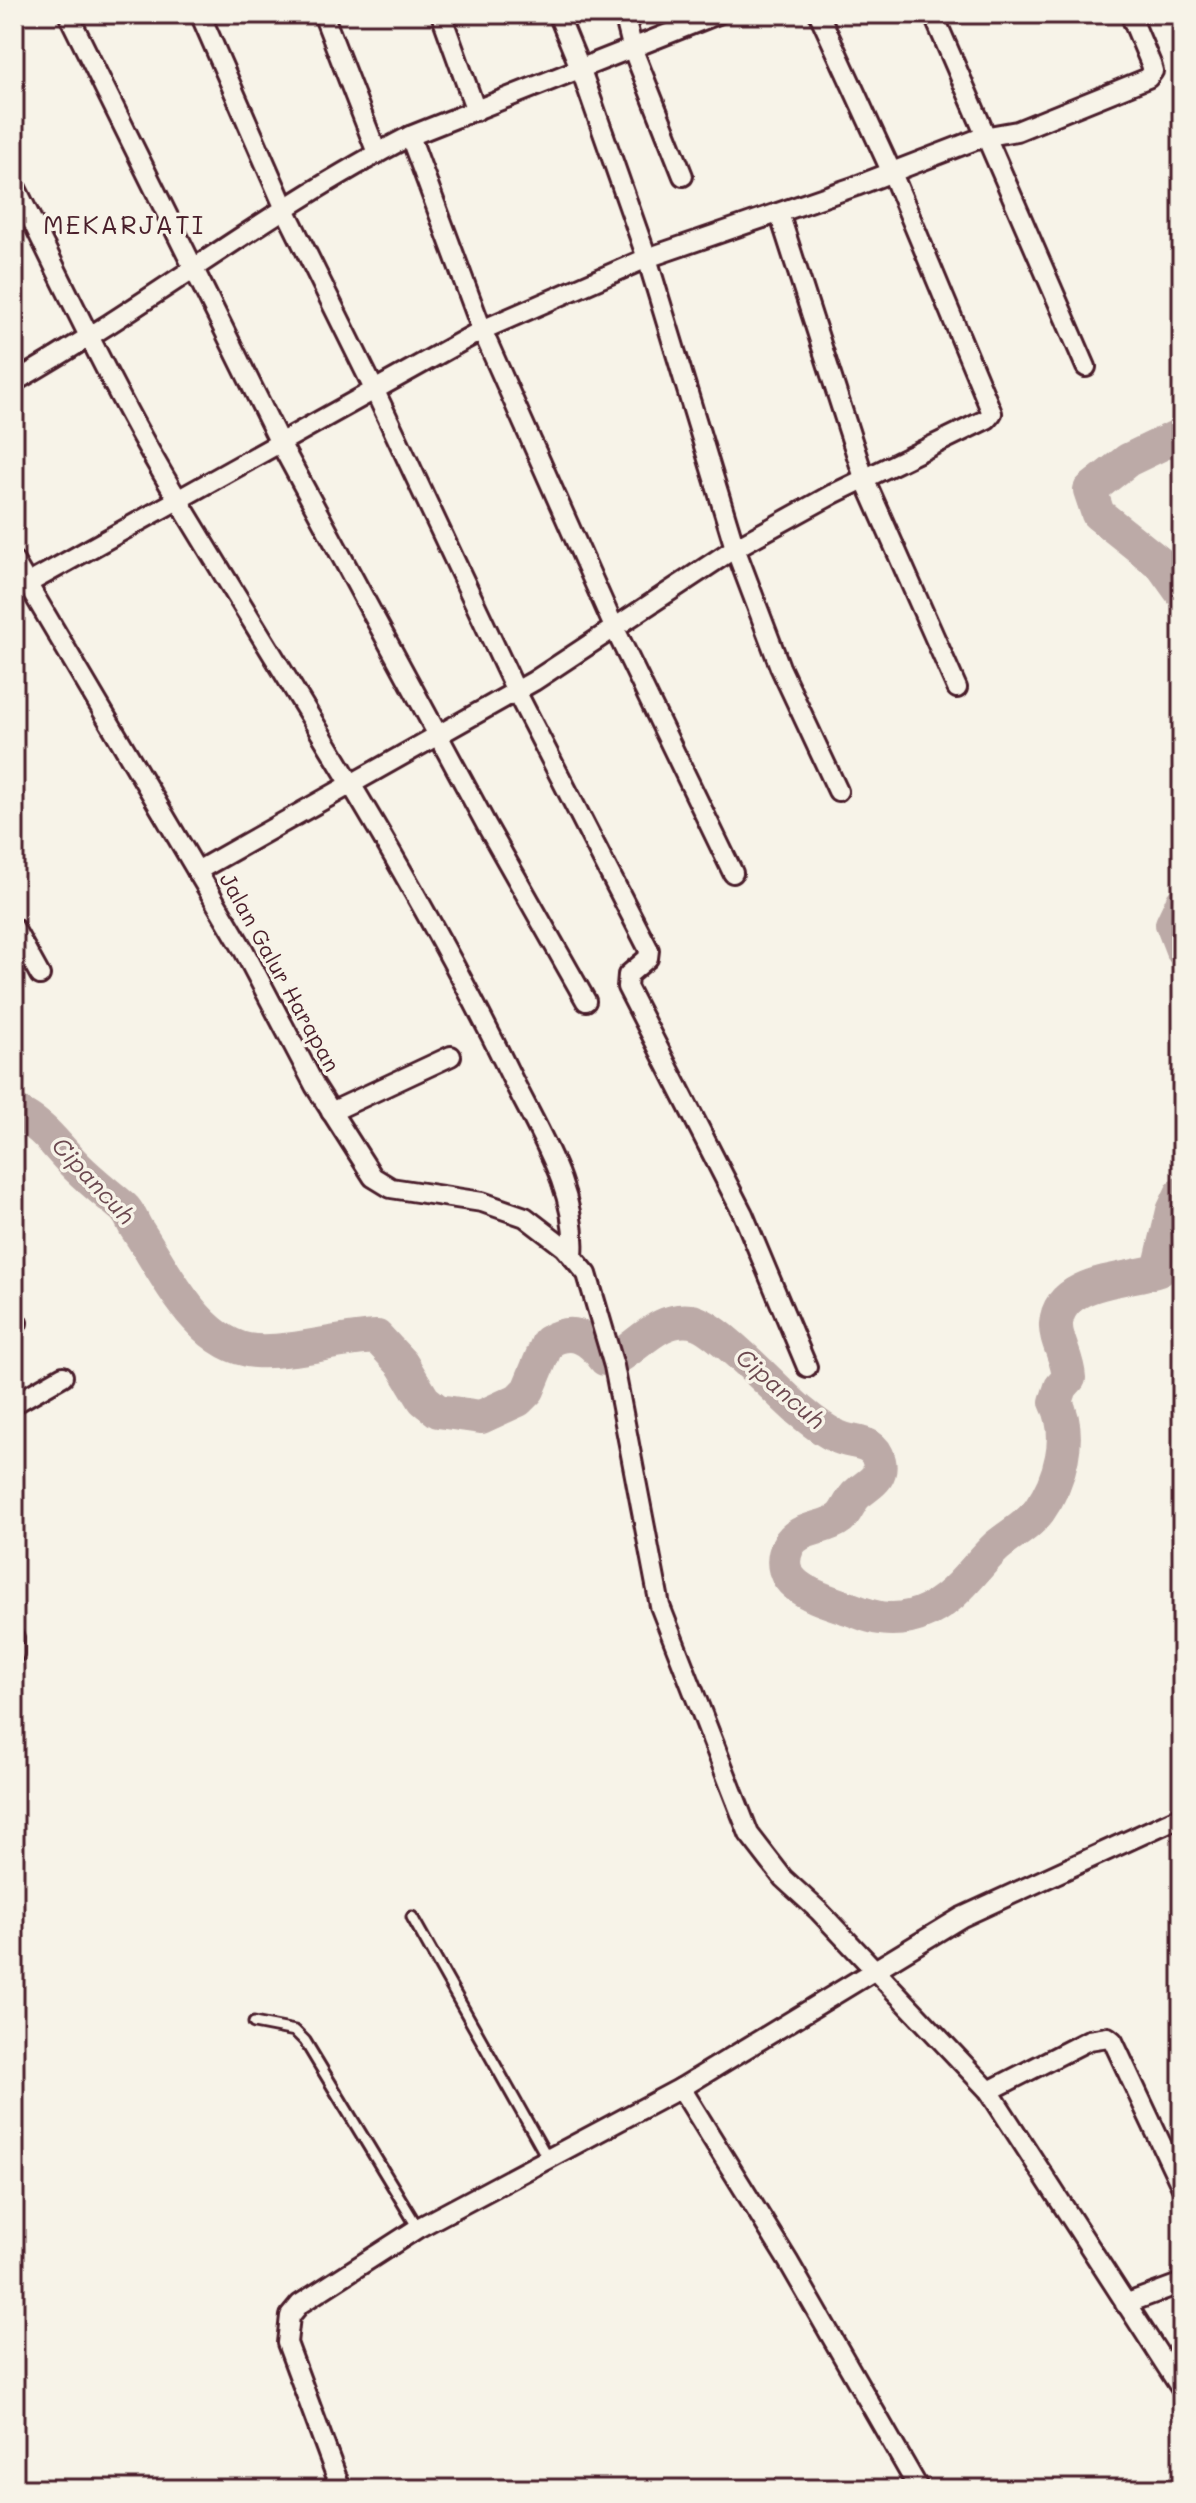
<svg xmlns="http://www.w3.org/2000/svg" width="1196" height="2503" font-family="Mali,sans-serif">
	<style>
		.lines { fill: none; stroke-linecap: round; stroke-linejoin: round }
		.river { stroke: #bcaaa7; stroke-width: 34 }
		.lane-casing { stroke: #4a1f2b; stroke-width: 15 }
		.street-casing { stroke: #4a1f2b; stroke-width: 24 }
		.lane { stroke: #f7f3e8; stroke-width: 9 }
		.street { stroke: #f7f3e8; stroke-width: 18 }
		.labels { text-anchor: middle; stroke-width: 7; stroke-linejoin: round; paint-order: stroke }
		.street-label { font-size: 22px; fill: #4a1f2b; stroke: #f7f3e8 }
		.water-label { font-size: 24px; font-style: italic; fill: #6c4950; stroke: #f7f3e8 }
		.quarter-label { font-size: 26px; letter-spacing: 2px; fill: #4a1f2b; stroke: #f7f3e8 }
	</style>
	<rect width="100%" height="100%" fill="#f7f3e8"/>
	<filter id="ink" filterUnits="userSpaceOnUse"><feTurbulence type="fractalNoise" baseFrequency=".0125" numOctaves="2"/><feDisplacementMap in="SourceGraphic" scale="16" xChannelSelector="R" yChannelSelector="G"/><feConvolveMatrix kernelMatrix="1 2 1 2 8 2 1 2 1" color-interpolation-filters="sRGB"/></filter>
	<g filter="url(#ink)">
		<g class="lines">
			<g class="river">
				<path d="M1182,434L1128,460L1090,490L1098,514L1162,565L1182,593"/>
				<path d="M1182,903L1172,924L1182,950"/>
				<path d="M14,1111C46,1127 53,1143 77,1167C92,1182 108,1194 123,1207C129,1212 132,1221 136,1228C164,1269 198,1347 255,1351C296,1353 336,1339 377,1337L402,1364L424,1400L438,1411L481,1417L518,1400L528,1390L548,1342C573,1327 590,1338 605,1359L613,1360C638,1347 659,1316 691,1321C716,1324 777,1392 801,1412C812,1421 823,1430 836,1436C852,1445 874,1438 879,1461C883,1479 868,1484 857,1494C850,1500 847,1512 840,1518C825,1530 797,1527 788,1546C770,1586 820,1598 845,1607C861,1613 875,1619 892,1619C920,1619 942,1605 960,1586C973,1573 984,1558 997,1546C1011,1534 1028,1526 1039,1511C1060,1481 1073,1436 1056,1402L1061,1387L1069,1378C1068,1358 1055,1340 1056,1324C1059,1279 1128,1281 1159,1270L1173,1211L1182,1192"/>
			</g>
			<g class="lane-casing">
				<g id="lane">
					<path d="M412,1917L548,2159"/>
					<path d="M254,2023L295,2031L305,2041L418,2228"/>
				</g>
			</g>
			<g class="street-casing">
				<g id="street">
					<path d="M68,14L277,437L487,826L586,1001"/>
					<path d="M200,14L285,209L374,389L516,691L649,950L648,958L628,975L627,987L743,1214L807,1367"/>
					<path d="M323,14L377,153"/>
					<path d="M441,14L476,111"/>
					<path d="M558,14L581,70L647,258L735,548L780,667L838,791"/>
					<path d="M624,14L633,50L683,176"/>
					<path d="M933,14L1086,367"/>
					<path d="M410,136L482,330L614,627L733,873"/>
					<path d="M14,184C67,291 118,401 180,503C294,692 414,876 510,1074C538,1132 578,1190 573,1256"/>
					<path d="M779,213L864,478L957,688"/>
					<path d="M14,382C149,305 272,207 410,136L718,14"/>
					<path d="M14,561L243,949L315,1086L373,1177L391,1188L482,1202L525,1217L564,1247L587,1274L614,1366L660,1606L749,1834L783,1878L819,1911L989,2091L1182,2390"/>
					<path d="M27,584L482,330L647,258L856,186L983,137L1017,131L1148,78L1153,71L1151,64L1130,14"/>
					<path d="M197,871L534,681L735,548L833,494L987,419L992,413L892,173L819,14"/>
					<path d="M14,928L40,975"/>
					<path d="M331,1112L451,1056"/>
					<path d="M14,1325L17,1323"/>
					<path d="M14,1404L63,1376"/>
					<path d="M14,1638V1654"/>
					<path d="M681,2088L788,2261L919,2489"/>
					<path d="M989,2091L1089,2040L1108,2037L1113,2041L1182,2188"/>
					<path d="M1125,2304L1182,2283"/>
					<path d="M341,2489L287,2343L290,2316L300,2304L418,2228L681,2088L962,1917L1182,1816"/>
				</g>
			</g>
			<use href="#lane" class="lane"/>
			<use href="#street" class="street"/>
		</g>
	</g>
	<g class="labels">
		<g class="street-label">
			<text transform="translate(280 972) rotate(61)" y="8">Jalan Galur Harapan</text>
		</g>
		<g class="water-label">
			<text transform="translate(93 1181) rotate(47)" y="8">Cipancuh</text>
			<text transform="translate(780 1389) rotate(41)" y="8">Cipancuh</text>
		</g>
		<g class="quarter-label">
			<text x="124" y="234">MEKARJATI</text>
		</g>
	</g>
	<rect width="1196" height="2503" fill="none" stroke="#f7f3e8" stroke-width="48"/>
	<rect x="24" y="24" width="1148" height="2455" fill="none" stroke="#4a1f2b" stroke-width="3" filter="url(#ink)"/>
</svg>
